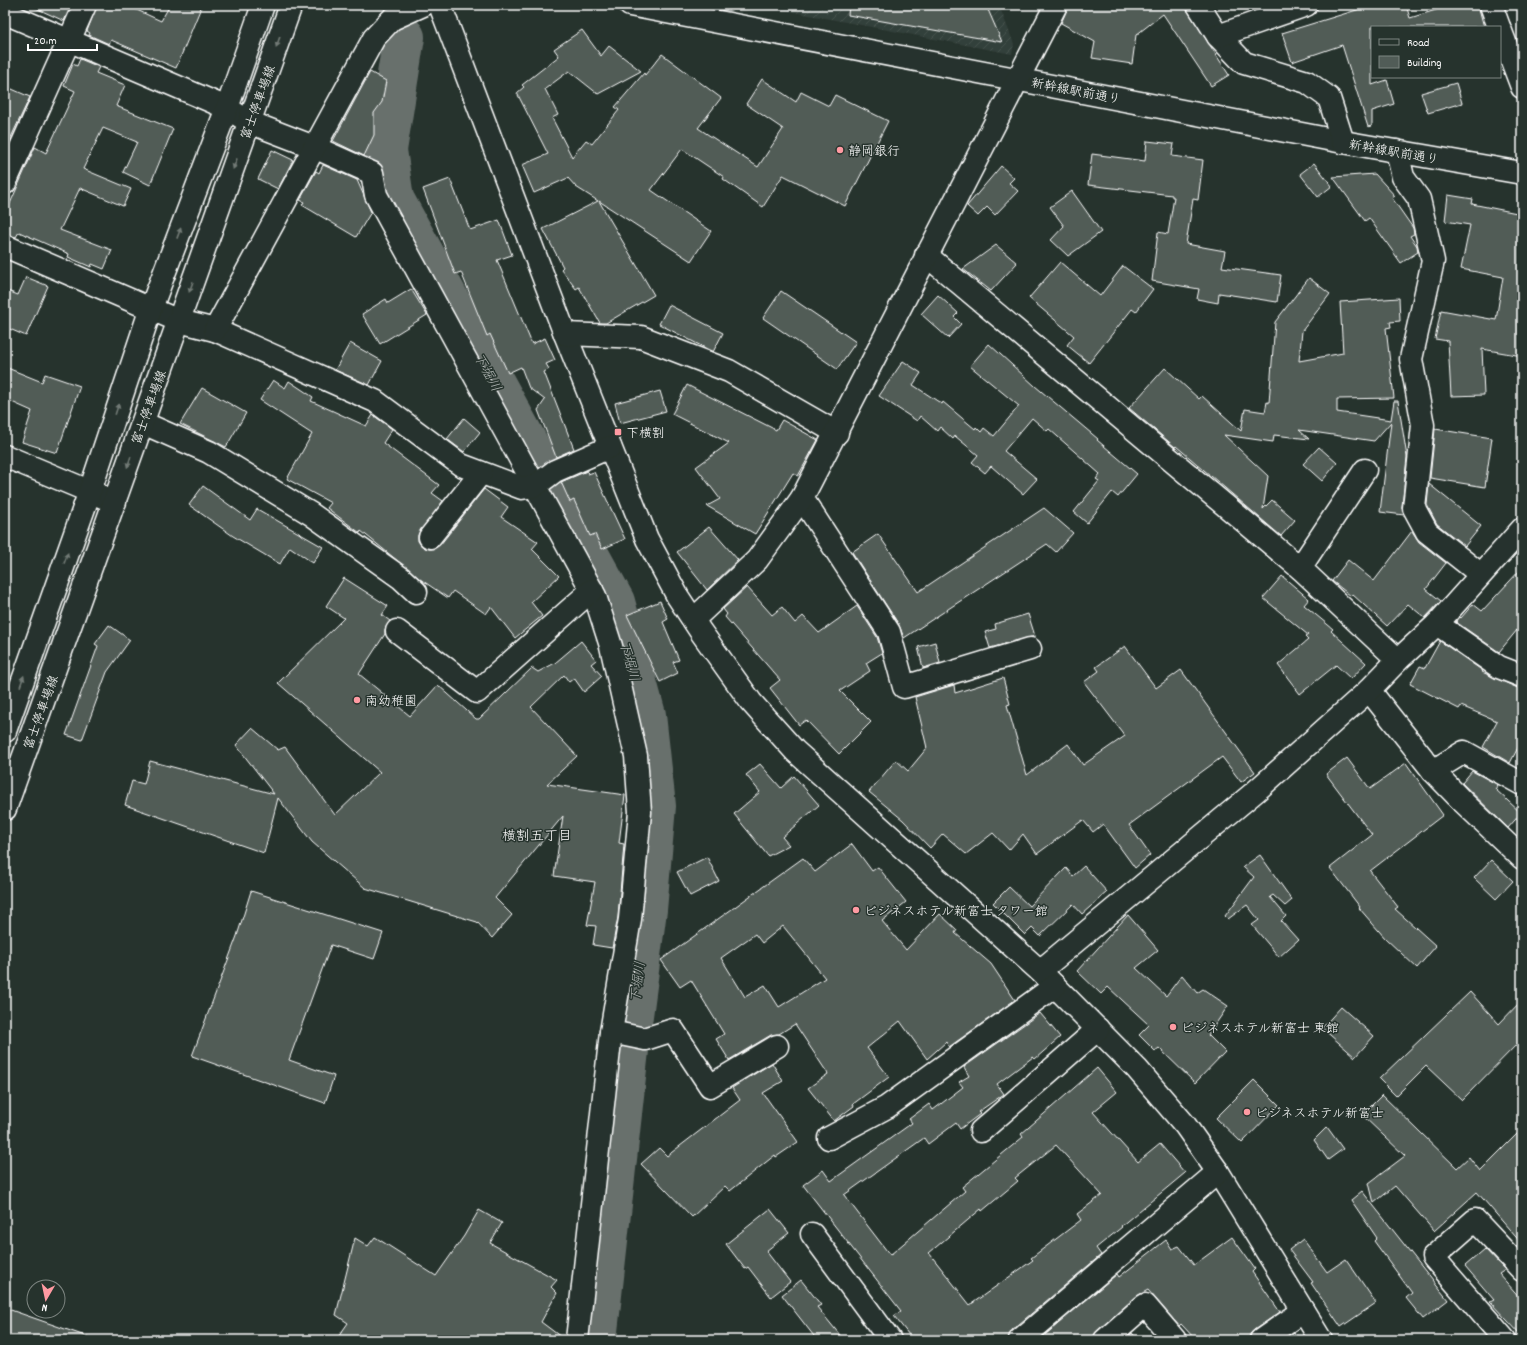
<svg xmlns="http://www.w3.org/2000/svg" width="1527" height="1345" font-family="Dekko,'Klee One',sans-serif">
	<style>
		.industrial { fill: url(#industrial-furrows) }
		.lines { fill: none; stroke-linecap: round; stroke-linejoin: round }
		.river { stroke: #67706c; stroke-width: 42 }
		.building { fill: #515c57; stroke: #fff; fill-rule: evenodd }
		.minor-casing { stroke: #fff; stroke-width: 25 }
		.major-casing { stroke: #fff; stroke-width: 25 }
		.minor { stroke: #26332d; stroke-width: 22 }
		.major { stroke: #26332d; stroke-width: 22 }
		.oneway { fill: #727a76 }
		.poi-dot { fill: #ff9aa2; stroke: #26332d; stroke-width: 1.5 }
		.labels { text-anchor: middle; stroke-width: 3; stroke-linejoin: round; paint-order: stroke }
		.street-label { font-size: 13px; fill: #fff; stroke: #26332d }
		.poi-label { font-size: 13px; fill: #fff; stroke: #26332d; text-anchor: start }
		.water-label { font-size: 14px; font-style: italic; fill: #b3b8b6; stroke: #26332d }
		.neighbourhood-label { font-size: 14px; fill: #fff; stroke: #26332d }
	</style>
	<defs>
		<pattern id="industrial-furrows" width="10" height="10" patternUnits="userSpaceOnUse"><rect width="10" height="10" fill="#333f3a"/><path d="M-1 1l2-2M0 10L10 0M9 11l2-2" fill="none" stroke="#47524e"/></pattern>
	</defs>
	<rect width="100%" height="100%" fill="#26332d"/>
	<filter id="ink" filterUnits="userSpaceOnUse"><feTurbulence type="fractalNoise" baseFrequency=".025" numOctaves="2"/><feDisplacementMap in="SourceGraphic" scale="8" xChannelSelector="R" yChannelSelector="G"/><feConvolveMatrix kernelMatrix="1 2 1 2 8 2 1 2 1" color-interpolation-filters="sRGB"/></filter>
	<g filter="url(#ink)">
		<path class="industrial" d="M757,5H999L1014,44L1012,54Z"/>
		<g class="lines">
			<path class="river" d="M404,37L386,150L393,199L614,602L645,715L655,806L646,910L631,1023L596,1340"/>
		</g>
		<g class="building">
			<path d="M29,5H71L64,21Z"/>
			<path d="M97,5H126L161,21L170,5H202L176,68L111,40L109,44L89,35L90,33L87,31Z"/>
			<path d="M849,5H986L1002,42L848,15Z"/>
			<path d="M1069,5H1184L1229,75L1211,86L1163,14L1136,35L1132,64L1092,58L1095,42L1061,23Z"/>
			<path d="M1373,5H1406L1410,18L1452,5H1478L1484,27H1372V85L1387,80L1394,104L1372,111V126L1368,127L1342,45L1292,62L1282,33Z"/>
			<path d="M582,30L601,56L609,46L641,71L598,94L569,71L545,89L558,115L552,118L572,157L586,140L592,144L619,110L615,107L644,73L645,75L662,54L721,98L698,128L758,167L783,129L746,104L762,79L796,102L801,92L829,106L835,95L888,121L845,206L783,175L763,207L723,179L724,177L682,149L651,190L711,231L691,261L599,201L654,295L606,323H600L579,287L576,289L561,269L563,267L543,229L598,201L576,187L568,178L534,193L522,165L548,154L517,93L524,87L522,85L559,56L554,49Z"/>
			<path d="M80,59L99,67L96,73L125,85L116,106L173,129L150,185L123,172L137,142L103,128L83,169L131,189L123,206L80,188L60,230L112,250L104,269L92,264L91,267L68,257L69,254L19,232L16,237L5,234V215L35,147L46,153L75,91L64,86L73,64L77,66Z"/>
			<path d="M370,72L386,81L382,102L374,113V135L364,156L333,141Z"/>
			<path d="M1456,83L1462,103L1428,113L1421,93Z"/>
			<path d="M5,86L30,97L5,150Z"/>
			<path d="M1147,141L1174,144L1172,156L1203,160L1198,200L1193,199L1186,244L1225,251L1222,267L1281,275L1277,302L1219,293L1218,303L1197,299L1199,289L1152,281L1158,232L1168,234L1174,197H1172V195L1088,185L1092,154L1145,161Z"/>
			<path d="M272,150L293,160L278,189L258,179Z"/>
			<path d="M1314,163L1332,186L1318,197L1300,174Z"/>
			<path d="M323,165L357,180L371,212L356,237L302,205L304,202L300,200L316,171L319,173Z"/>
			<path d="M1001,166L1014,178L1009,183L1018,191L995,215L987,207L978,216L967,206Z"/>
			<path d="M1375,174L1395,196L1392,198L1413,228L1414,234L1410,236L1417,246L1418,252L1401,263L1369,218L1365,221L1333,177Z"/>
			<path d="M450,179L470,230L499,220L512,255L497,260L532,344L545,338L555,360L546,364L549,369L544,372L574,449L556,457L538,410L545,400L529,388L521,367L508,373L490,334L487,336L461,272L455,274L423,189Z"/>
			<path d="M1072,191L1101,232L1068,256L1051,240L1064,226L1050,207Z"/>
			<path d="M1448,195L1473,199L1472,204L1522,214V356L1482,349L1484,395L1451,396L1448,341L1435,339L1441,310L1496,320L1503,277L1461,269L1470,225L1445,221Z"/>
			<path d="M996,245L1017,263L991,291L963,269Z"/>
			<path d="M1060,262L1100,296L1123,266L1153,289L1136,312L1132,309L1089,363L1067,345L1074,336L1029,298Z"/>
			<path d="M26,277L48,286L26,336L5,327V290L18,295Z"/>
			<path d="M1309,278L1330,294L1302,331L1299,361L1343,353L1340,302L1399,298L1400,321L1390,322L1391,327L1386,328L1394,398L1337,399V412L1391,420L1394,401H1398L1407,457L1402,507L1404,515L1380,512L1391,422L1374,441L1299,430L1309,439L1274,435L1273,442L1224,435L1268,476L1263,509L1272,500L1295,520L1281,536L1176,446L1175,447L1129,408L1165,368L1199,399L1202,396L1241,431L1245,409L1265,412L1267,402L1269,403L1275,322Z"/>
			<path d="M411,289L427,315L380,344L362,314L386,299L388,303Z"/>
			<path d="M781,291L856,342L837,369L763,318Z"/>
			<path d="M938,295L958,313L954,317L961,324L948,338L921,314Z"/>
			<path d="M669,305L723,333L713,352L659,324Z"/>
			<path d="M350,343L382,361L369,385L335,370Z"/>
			<path d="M989,344L1035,386L1098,439L1097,440L1137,474L1118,497L1112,492L1087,523L1074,512L1099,481L1096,479L1100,474L1049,429L1047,431L1032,418L1004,451L1037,479L1023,494L991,466L985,473L972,462L978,455L955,436L953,439L940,427L937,431L920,416L917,421L879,396L903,361L921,373L913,385L942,404L943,402L975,429L976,427L981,432L984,428L994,436L1019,406L970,366Z"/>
			<path d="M5,367L42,382L45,374L80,386L57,453L22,442L32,411L5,399Z"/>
			<path d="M273,380L285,388L289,381L313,397L311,401L366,426L373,415L392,429L383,443L439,485L432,493L443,501L418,535V541L423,547L429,549H434L440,545L484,489L508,507L501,517L538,542L532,549L559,576L531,602L542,616L515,638L491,607L486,614L453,591L448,598L420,579L361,531L360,533L327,508L331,503L287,479L312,434L260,400Z"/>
			<path d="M687,385L776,430L782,420L818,440L798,476L793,473L755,534L707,506L720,499L696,467L729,443L672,414Z"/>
			<path d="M202,388L246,413L226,447L180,424Z"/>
			<path d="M660,391L666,411L620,423L615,403Z"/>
			<path d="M464,418L480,432L464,452L447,439Z"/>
			<path d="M1435,429L1492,438L1485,487L1430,478Z"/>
			<path d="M1319,447L1337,463L1322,481L1303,464Z"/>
			<path d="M587,471L588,474L594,472L625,539L602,549L595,534L590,536L574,500L570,502L561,482Z"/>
			<path d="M1429,484L1481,526L1465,546L1437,524L1427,505Z"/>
			<path d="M203,486L250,520L257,509L323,547L313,563L290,547L280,564L233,536L189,505Z"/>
			<path d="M1044,508L1073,533L1056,552L1047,544L904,638L899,625L852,552L878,534L918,592Z"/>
			<path d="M709,527L738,560L707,590L677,552Z"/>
			<path d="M1412,531L1419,542L1446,563L1426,589L1441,601L1425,618L1408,604L1387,626L1352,594L1351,596L1332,581L1348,560L1374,581Z"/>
			<path d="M1522,568V624L1499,652L1456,622L1460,617L1461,618L1473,604L1482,611Z"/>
			<path d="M1282,576L1309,599L1304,605L1333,629L1331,631L1366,663L1351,679L1336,665L1300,694L1278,665L1308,640L1305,637L1308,635L1263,598Z"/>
			<path d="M344,578L388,606L382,615L390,621L385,629V634L359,674L410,716L438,685L476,719H479L532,668L538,672L555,663L581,641L596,660L591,664L602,676L584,692L574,678L569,682L564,675L531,707L577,756L547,784L625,795L619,843L624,844L618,917L612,948L593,945L596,926L587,925L595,882L554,876L563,816L495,898L512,915L492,938L477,922L365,888L312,842L278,798L264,853L125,805L132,781L144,784L150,761L274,794L236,745L252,728L278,750L285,747L335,815L380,772L278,683L344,618L326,606Z"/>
			<path d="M747,587L772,615L782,607L795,623L803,616L819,633L857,606L877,637L882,653L866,663L870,671L840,691L871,722L839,754L806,720L799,725L770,688L780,680L725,617L727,614L723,609Z"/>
			<path d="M660,601L668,619L663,622L679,660L673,662L678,673L660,682L627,615Z"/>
			<path d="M1028,614L1035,636L990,648L985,632L996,629L995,624Z"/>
			<path d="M109,625L130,640L107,672L82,740L66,735L98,646L95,644Z"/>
			<path d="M1440,641L1483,671L1482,672L1522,690V740L1510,763L1483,747L1497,721L1461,706L1459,709L1410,684L1420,666L1425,668Z"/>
			<path d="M935,642L940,663L923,668L918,647Z"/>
			<path d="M1125,646L1156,688L1181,670L1255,772L1241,782L1222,757L1129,825L1150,855L1135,868L1103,824L1093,832L1083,820L1037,854L1023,834L1009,850L993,833L966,854L943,834L930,848L903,820L869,792L896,760L908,771L927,748L915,697L954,685L955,693L1003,678L1010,704L1007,705L1027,775L1068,744L1083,765L1125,736L1084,682L1099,671L1096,667Z"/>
			<path d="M1347,758L1370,789L1406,763L1443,815L1370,871L1398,907L1395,909L1436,946L1417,968L1385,938L1359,908L1360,907L1330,868L1372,835L1326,774Z"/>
			<path d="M760,764L781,788L794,776L819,805L782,837L789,845L768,856L734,814L760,792L746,775Z"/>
			<path d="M1472,771L1498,785L1495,789L1521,813L1508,828L1462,783Z"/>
			<path d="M852,844L872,871L878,867L906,902L882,921L906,950L940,914L957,930L955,933L991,964L1015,1000L949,1047L946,1042L927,1059L900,1021L867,1048L889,1077L853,1104L854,1106L834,1121L808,1088L828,1074L795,1024L779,1034L771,1035L729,1060L716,1039L724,1034L691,980L680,987L661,960L803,858L815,872ZM783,926L825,978L779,1007L765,985L745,997L721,958L755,934L762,943Z"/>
			<path d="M1260,855L1292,900L1285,906L1273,895L1270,897L1286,916L1281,921L1298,940L1279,957L1252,925L1259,920L1247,905L1228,919L1225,916L1254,877L1243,867Z"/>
			<path d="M707,857L719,881L690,896L677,872Z"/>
			<path d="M1491,860L1513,881L1496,899L1474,878Z"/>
			<path d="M1084,866L1107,892L1082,914L1073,904L1040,936L1032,928L1025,935L993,903L1009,887L1029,906L1066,868L1073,876Z"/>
			<path d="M251,891L383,933L374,959L331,945L289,1060L334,1076L325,1103L192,1056L237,936Z"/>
			<path d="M1128,915L1158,950L1136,968L1166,996L1182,975L1197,993L1203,989L1228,1006L1208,1035L1225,1052L1195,1083L1159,1048L1155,1051L1139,1035L1149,1025L1108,987L1101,994L1077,971Z"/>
			<path d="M1470,992L1499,1024L1522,1000V1039L1462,1100L1426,1066L1396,1096L1379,1079Z"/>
			<path d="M1341,1007L1374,1036L1355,1057L1322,1028Z"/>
			<path d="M1040,1013L1060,1037L1035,1059L1033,1057L997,1084L1004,1094L978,1112L980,1114L960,1129L956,1123L928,1144L924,1138L844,1195L890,1255L965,1191L962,1187L1023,1137L1021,1134L1097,1068L1117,1092L1093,1112L1138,1162L1160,1144L1185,1173L1121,1226L1122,1227L1096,1248L1101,1255L1012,1330L1008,1340H913L894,1316L901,1311L803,1185L823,1170L831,1181L912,1123L909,1119L929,1104L933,1110L963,1087L959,1082L969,1076L964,1067ZM1056,1145L1102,1195L1077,1214L1081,1220L1031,1258L1033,1260L970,1305L929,1253L981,1209L982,1211L1018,1181L1015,1178Z"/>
			<path d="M772,1063L783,1081L763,1093L798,1142L776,1157L775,1155L730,1191L725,1186L692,1217L641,1164L659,1148L667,1156L740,1100L732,1088Z"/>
			<path d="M1254,1080L1279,1105L1242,1143L1216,1118Z"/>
			<path d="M1382,1095L1457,1168L1469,1157L1480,1171L1522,1129V1244L1477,1192L1434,1231L1395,1186L1374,1203L1369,1183L1405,1156L1362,1115Z"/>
			<path d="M1327,1127L1343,1149L1328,1160L1314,1140Z"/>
			<path d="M1362,1191L1448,1300L1423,1319L1406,1298L1412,1293L1374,1241L1377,1238L1351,1200Z"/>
			<path d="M770,1209L789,1233L766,1251L790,1282L771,1297L748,1267L745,1269L726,1244Z"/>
			<path d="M479,1210L502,1223L490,1243L557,1280L551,1287L557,1293L541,1322L565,1340H336L348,1323L336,1315L355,1238L368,1246L375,1237L436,1276L464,1236Z"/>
			<path d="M1232,1237L1255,1269L1252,1272L1280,1312L1254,1330L1250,1334L1249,1340H1196L1181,1324L1179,1326L1148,1290L1137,1296L1097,1331L1093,1340H1039L1117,1274L1119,1277L1166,1240L1172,1249L1179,1246L1194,1265Z"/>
			<path d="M1303,1239L1327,1272L1346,1259L1376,1303L1341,1327L1311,1283L1313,1282L1289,1250Z"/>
			<path d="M1485,1249L1505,1270L1499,1274L1522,1300V1336L1490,1302L1494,1300L1465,1266Z"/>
			<path d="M801,1280L821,1305L817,1307L844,1340H817L782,1295Z"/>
			<path d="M5,1308L88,1337L87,1340H5Z"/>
			<path d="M1294,1332L1299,1340H1283Z"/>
			<path d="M1132,1333L1138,1340H1124Z"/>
		</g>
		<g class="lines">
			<g class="minor-casing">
				<g id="minor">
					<path d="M440,5L565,334L647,539L678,597L701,632L751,702L795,751L1040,971L1137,1069L1185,1125L1218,1172L1321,1340"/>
					<path d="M630,5L1343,142L1522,173"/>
					<path d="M1198,5L1218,36L1244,63L1307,82L1329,98L1343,142"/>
					<path d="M1491,5L1499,27"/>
					<path d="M5,13L227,108L249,122L314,147L372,173L376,195L595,596L611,646L636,756L640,812L630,919L611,1032L577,1340"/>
					<path d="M1500,29L1522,87"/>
					<path d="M1218,36L1306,5"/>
					<path d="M1397,151L1403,177L1419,199L1433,261L1411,359L1423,425L1414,508L1427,532L1480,574"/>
					<path d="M5,183L85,5"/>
					<path d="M5,246L179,321L215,330L375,401L461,465L522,488L535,486L555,471L610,447"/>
					<path d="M926,255L1300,568L1398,660"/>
					<path d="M215,330L374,38L392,19L423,5"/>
					<path d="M565,334L641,337L729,371L837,433"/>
					<path d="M143,423L209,452L311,514L401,578L416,592"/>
					<path d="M5,456L115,502"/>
					<path d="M802,498L889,632L904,687L1030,649"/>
					<path d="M430,537L481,473"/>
					<path d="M1300,568L1365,470"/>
					<path d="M694,619L757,560L802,498L1056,5"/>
					<path d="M1437,624L1499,667L1522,676"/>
					<path d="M397,631L477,692L592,590"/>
					<path d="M1369,690L1433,771L1463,802L1522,858"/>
					<path d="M1433,771L1464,752L1522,784"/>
					<path d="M1040,971L1256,791L1369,690L1398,660L1437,624L1522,529"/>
					<path d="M611,1032L645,1039L673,1030L710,1086L777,1046"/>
					<path d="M981,1131L1098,1029"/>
					<path d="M829,1138L887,1107L1055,986"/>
					<path d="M812,1234L890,1340"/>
					<path d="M1020,1340L1218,1172"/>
					<path d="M1105,1340L1145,1305L1175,1340"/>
					<path d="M1261,1340L1303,1311"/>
					<path d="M1505,1340L1433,1257L1475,1220L1522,1270"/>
				</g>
			</g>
			<g class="major-casing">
				<g id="major">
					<path d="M5,731L90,491L151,308L227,108L263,5"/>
					<path d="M5,809L291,5"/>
				</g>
			</g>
			<use href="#minor" class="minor"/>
			<use href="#major" class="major"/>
		</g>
		<defs><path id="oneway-solid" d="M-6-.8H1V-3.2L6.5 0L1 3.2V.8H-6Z"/></defs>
		<g class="oneway">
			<use href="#oneway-solid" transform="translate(278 42) rotate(110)"/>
			<use href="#oneway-solid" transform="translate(235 164) rotate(110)"/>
			<use href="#oneway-solid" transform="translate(179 233) rotate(-69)"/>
			<use href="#oneway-solid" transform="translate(191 287) rotate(110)"/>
			<use href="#oneway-solid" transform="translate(117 409) rotate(-72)"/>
			<use href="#oneway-solid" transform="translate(129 462) rotate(109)"/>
			<use href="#oneway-solid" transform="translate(66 558) rotate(-70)"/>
			<use href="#oneway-solid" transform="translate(22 681) rotate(-71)"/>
		</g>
	</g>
	<g class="poi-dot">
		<circle cx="840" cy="150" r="4"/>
		<rect x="614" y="428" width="8" height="8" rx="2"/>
		<circle cx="357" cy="700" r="4"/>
		<circle cx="856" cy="910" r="4"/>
		<circle cx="1173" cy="1027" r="4"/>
		<circle cx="1247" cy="1112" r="4"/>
	</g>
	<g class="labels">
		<g class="street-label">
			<text transform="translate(1076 90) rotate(11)" y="5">新幹線駅前通り</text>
			<text transform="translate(257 102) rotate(-70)" y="5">富士停車場線</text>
			<text transform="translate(1394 151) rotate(10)" y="5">新幹線駅前通り</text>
			<text transform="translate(148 407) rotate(-70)" y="5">富士停車場線</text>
			<text transform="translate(40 712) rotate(-70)" y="5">富士停車場線</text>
		</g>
		<g class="poi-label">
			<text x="848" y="155">静岡銀行</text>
			<text x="626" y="437">下横割</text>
			<text x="365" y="705">南幼稚園</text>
			<text x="864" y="915">ビジネスホテル新富士 タワー館</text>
			<text x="1181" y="1032">ビジネスホテル新富士 東館</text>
			<text x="1255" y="1117">ビジネスホテル新富士</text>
		</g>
		<g class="water-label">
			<text transform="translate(488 372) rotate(61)" y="5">下堀川</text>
			<text transform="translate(630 661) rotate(74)" y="5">下堀川</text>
			<text transform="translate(637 982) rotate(-83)" y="5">下堀川</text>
		</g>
		<g class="neighbourhood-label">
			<text x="537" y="840">横割五丁目</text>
		</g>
	</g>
	<rect width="1527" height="1345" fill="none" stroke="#26332d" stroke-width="20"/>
	<rect x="10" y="10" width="1507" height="1325" fill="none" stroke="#fff" stroke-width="1.5" filter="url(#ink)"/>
	<rect x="1371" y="26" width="130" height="52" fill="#26332d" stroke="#7d8581"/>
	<rect x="1379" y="39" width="20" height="6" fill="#26332d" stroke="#7d8581"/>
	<text x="1407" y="46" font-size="12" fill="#ffffff">Road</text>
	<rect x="1379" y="56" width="20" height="12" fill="#515c57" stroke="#7d8581"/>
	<text x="1407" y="66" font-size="12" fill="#ffffff">Building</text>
	<g transform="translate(46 1299) rotate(189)"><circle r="19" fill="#26332d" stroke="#7d8581"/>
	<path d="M0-3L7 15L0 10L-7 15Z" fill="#ff9aa2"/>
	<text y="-6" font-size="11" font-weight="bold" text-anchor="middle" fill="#ffffff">N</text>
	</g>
	<path d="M28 44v6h69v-6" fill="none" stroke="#ffffff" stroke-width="2"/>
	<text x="34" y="44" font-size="12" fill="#ffffff" stroke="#26332d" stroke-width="3" paint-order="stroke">20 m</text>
</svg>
